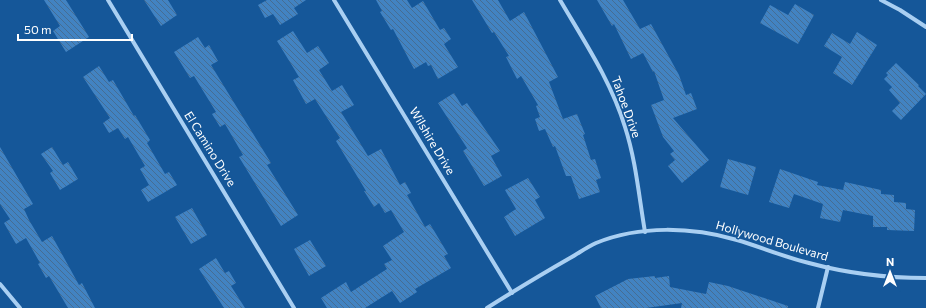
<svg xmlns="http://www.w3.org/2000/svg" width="926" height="308" font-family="Commissioner,sans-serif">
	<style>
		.building { fill: url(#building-back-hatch) }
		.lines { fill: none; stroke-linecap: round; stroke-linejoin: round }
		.minor { stroke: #a9cff2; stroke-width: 4 }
		.labels { text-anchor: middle; stroke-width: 3; stroke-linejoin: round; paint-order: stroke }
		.street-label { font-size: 12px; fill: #fff; stroke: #155799 }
	</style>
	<defs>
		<pattern id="building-back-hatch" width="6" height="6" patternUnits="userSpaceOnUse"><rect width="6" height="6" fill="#4283c2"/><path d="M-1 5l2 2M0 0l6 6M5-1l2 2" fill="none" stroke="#466d93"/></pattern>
	</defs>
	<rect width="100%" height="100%" fill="#155799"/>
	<g class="building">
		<path d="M44,0H66L89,37L66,52L53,31L60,26Z"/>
		<path d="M144,0H168L177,15L161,26Z"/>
		<path d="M267,0H306L294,8L298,14L280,25L273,14L265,18L258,5Z"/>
		<path d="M376,0H407L412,8L423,1L440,30L444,28L451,39L444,44L458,67L438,79L431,65L428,66L426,62L414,69L393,29L391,30L380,12L382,11Z"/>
		<path d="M472,0H498L510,21L524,12L558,77L549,82L563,119L577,114L585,134L583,135L591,160L595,159L601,178L596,180L600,192L579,199L571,176H566L555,146L553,147L545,129L539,131L535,119L540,117L536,106L538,105L521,76L517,79L506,57L509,56L494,32L492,33Z"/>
		<path d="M597,0H623L640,29L651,24L679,75L686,95L691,93L697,109L673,118L709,160L682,183L668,166L675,160L670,154L674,151L663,137L651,105L664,100L654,71L653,72L643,53L631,59L614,24L612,26Z"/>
		<path d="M795,4L814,15L798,44L760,23L770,5L788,15Z"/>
		<path d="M293,31L307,53L318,46L329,63L319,70L332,91L342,85L354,105L341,112L368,156L381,149L400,185L405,182L411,193L407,195L425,227L430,224L448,254L444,256L451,268L415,289L417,292L400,303L392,291L365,308H327L321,298L346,282L351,292L387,269L384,264L392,260L383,246L404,232L391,210L385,213L379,203L374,207L364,191H366L336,141L340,138L315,99L306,104L293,80L299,77L277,41Z"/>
		<path d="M857,32L877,45L852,85L833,73L842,57L824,46L832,33L850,44Z"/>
		<path d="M198,37L205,48L209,45L218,61L211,65L271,163L267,165L298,215L281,226L239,157L243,155L225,124L220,127L212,114L216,112L194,76L190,78L174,52Z"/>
		<path d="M896,63L919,85L918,86L926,94L901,120L892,111L900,103L889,90L892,87L884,79L888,75L886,73Z"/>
		<path d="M99,66L109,82L113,80L134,116L135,115L150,140L147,143L165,174L169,172L177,185L148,202L141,190L149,185L140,169L145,166L128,137L125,139L118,128L109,133L103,123L110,118L83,77Z"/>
		<path d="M454,93L462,106L467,103L500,151L491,156L502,176L484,186L463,151L467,148L438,103Z"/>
		<path d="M0,147L33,204L24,209L29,220L42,242L52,236L79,285L82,283L95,308H68L49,276L46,278L38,264L40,263L26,238L16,244L4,223L10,219L0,204Z"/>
		<path d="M52,147L63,165L68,162L78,179L60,190L50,173L53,171L41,154Z"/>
		<path d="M728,159L756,167L748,195L720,187Z"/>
		<path d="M780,169L818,182L817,185L843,190L845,182L881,190V194L894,195V202L906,203V209L915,210L914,231L887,230V227H873V216L843,210L840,222L820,218L823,204L794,194L789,208L769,202Z"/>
		<path d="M528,178L540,197L535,200L545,218L515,236L504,217L516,209L505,190Z"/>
		<path d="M192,208L207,235L191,244L175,217Z"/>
		<path d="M310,240L326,266L309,276L294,249Z"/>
		<path d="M216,258L225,273L229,271L236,283L231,286L245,308H224L199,269Z"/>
		<path d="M655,276V278L669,276L670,287L706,294L709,282L728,286L788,306V308H681L682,303L646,308H601L595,296L628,279Z"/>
	</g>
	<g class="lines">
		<g class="minor">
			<path d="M108,0L294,308"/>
			<path d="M334,0L512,293"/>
			<path d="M560,0C584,41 611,81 625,127C636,161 639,197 645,232"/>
			<path d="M881,0L900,10L926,27"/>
			<path d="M0,284L20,308"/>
			<path d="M487,308C514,291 542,274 570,258C579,253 587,247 596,243C640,225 692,227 737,240C761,247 784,257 809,263C846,273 887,278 926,278"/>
			<path d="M818,308L828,267"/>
		</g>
	</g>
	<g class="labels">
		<g class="street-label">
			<text transform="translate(626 107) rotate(70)" y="4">Tahoe Drive</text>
			<text transform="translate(432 141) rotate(59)" y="4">Wilshire Drive</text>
			<text transform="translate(210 149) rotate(58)" y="4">El Camino Drive</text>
			<text transform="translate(772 241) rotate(16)" y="4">Hollywood Boulevard</text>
		</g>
	</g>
	<g transform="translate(890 272)" stroke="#155799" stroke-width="3" paint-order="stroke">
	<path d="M0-3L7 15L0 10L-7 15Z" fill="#ffffff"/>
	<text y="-6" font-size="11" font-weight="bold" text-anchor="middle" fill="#ffffff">N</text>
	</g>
	<path d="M18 34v6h114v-6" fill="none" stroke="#ffffff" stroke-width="2"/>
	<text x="24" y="34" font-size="12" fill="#ffffff" stroke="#155799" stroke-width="3" paint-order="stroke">50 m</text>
</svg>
